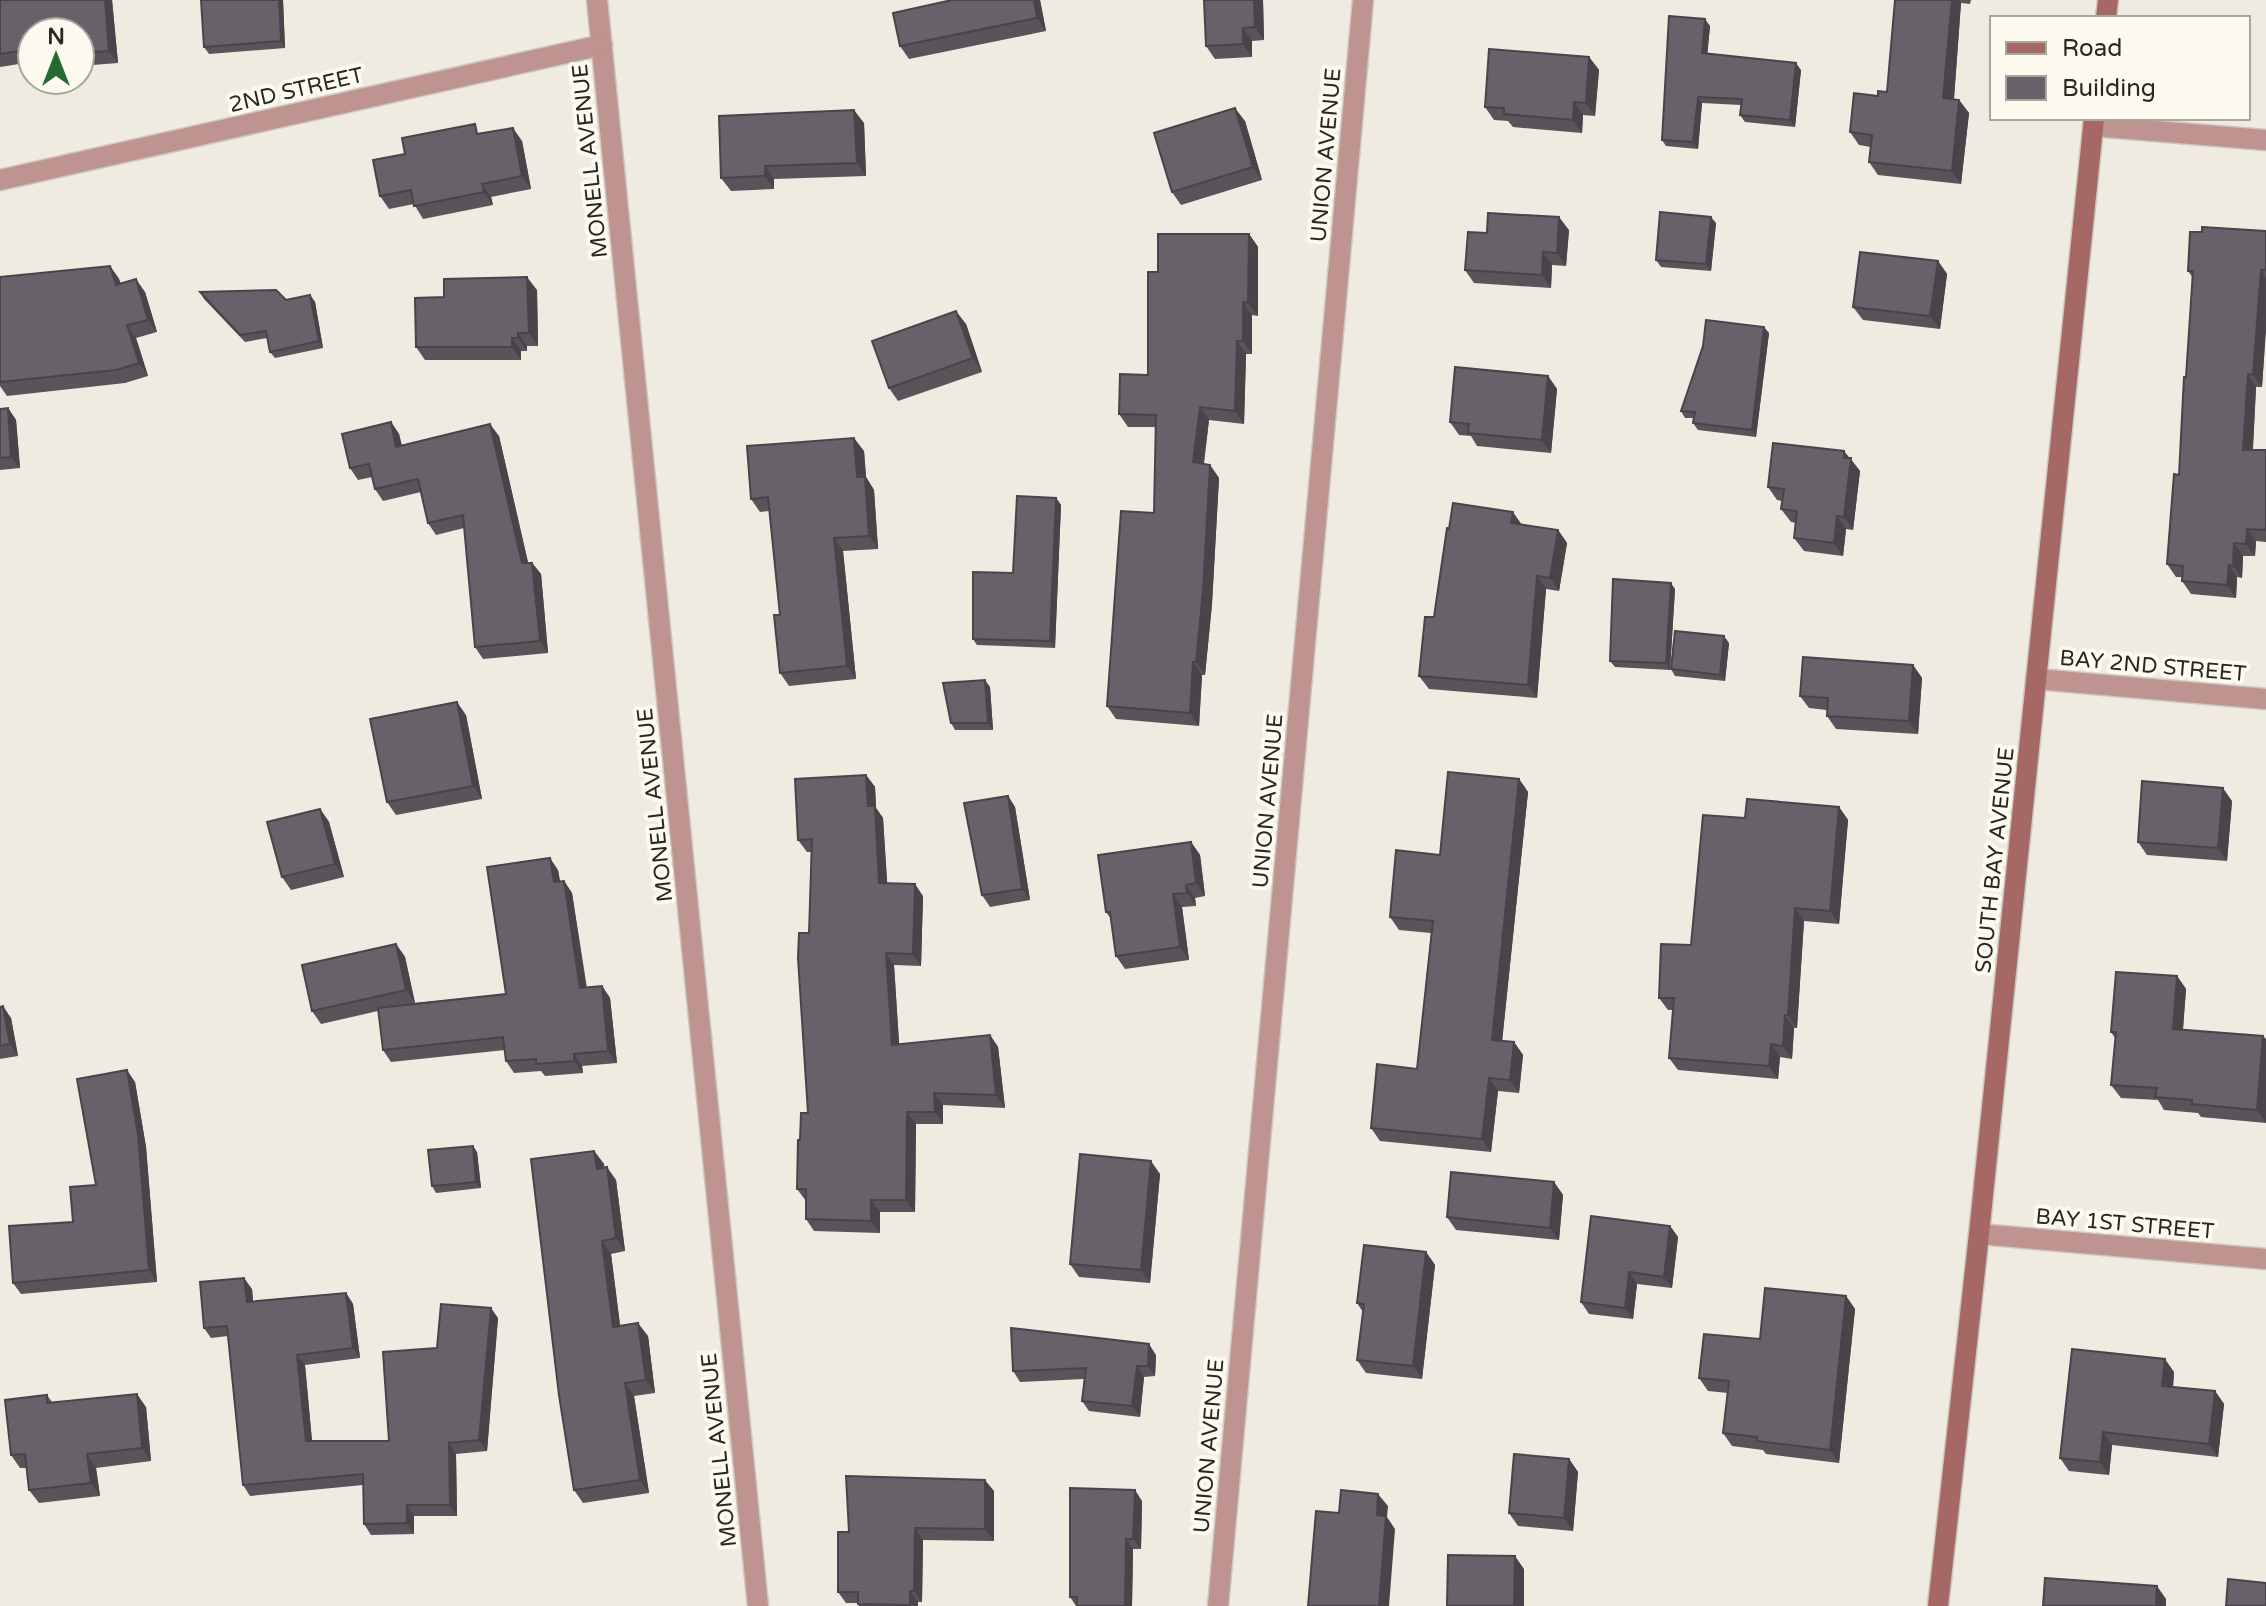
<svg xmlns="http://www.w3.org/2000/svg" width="2266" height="1606" font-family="'Varela Round',sans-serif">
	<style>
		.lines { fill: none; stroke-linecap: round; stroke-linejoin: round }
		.street-casing { stroke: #cbc8bf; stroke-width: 23 }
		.secondary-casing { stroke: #cbc8bf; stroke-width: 23 }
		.street { stroke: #be9390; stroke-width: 20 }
		.secondary { stroke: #a56864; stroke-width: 20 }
		.wall { fill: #59535a }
		.shaded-wall { fill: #48444a }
		.building { fill: #676169; stroke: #48444a; stroke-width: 2 }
		.labels { text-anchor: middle; stroke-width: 8; stroke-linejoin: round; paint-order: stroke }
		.street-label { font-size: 22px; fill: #282723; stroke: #fcf9ee }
	</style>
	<rect width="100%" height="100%" fill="#efebe1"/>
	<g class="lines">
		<g class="street-casing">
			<g id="street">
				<path d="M597,0L758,1606"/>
				<path d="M2093,126L2266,140"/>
				<path d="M0,180L602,45"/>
				<path d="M2036,679L2266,699"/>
				<path d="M1979,1234L2266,1259"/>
				<path d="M1218,1606L1363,0"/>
			</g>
		</g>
		<g class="secondary-casing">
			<g id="secondary">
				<path d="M2106,18L2108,0"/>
				<path d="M1938,1606L1979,1234L2094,118"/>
			</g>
		</g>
		<use href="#street" class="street"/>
		<use href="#secondary" class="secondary"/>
	</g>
	<g class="wall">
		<path d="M0,0H112L118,63L80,66V32H32V62L0,67Z"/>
		<path d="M283,0L285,48L209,54L204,47Z"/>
		<path d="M952,0H1040L1046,31L909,59L900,46Z"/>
		<path d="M1263,0L1264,40L1252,41V57L1215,59L1206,46Z"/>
		<path d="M1895,0H1971L1970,4L1961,3L1954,99L1959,100L1969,113L1961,184L1878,175L1869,162L1871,147L1859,145L1850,132L1878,96L1887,92Z"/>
		<path d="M1710,26L1707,53L1801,70L1795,127L1745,122L1740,115L1741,105L1702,103L1698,149L1666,146L1662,140Z"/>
		<path d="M1589,57L1599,70L1595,116L1583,115L1582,133L1513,127L1508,121L1494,120L1485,107Z"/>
		<path d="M1245,121L1262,180L1181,205L1172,192Z"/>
		<path d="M864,123L866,176L774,179V189L731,191L721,178Z"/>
		<path d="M482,133L522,141L531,189L491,197L493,205L423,219L414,204L389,209L380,196L405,154Z"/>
		<path d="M1716,223L1711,271L1661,267L1656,260Z"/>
		<path d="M1569,230L1566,266L1552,265L1551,288L1474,283L1465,270L1487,233Z"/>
		<path d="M2266,231V328L2262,387H2256L2253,450H2266V542L2256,541L2255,556H2243L2242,578L2237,577L2236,598L2191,594L2182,581V577H2176L2167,564L2179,475L2186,377L2193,278L2188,271L2202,232Z"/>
		<path d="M1249,234L1258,247V316L1252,315V354H1246L1244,424L1209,420L1204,464L1210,465L1219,478L1212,604L1205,675H1202L1199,726L1116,719L1107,706L1154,513L1156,427H1128L1119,414L1148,375L1158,272Z"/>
		<path d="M1938,261L1947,274L1940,329L1863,320L1853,307Z"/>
		<path d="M110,266L119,279L121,284L145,292L157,332L136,338L148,376L125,383L7,396L0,386V277Z"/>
		<path d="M537,290L538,346H527V351H521V360H425L416,347L444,297Z"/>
		<path d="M200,292L286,300L310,295L315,302L323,348L275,358L270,352L267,338L245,342L204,299Z"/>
		<path d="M966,324L982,372L898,401L889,388Z"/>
		<path d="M1769,333L1756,437L1698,430L1693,423L1694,418H1685L1681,411Z"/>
		<path d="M1548,376L1557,389L1551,453L1477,446L1471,436L1459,435L1450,422Z"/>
		<path d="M8,408L16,420L20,468L0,470V409Z"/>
		<path d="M391,422L399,434L402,446L499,436L528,563H532L541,574L548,653L483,659L475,647L464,528L436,535L428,523L421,492L383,501L375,489L372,477L358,480L350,468Z"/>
		<path d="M864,451L866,477L874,490L878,549L843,551L856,679L789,686L780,673V615L769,511L760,512L751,499Z"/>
		<path d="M1850,458L1860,471L1853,530L1846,529L1843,556L1804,551L1794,538L1796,523L1791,522L1781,509L1782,501L1777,500L1768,487Z"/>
		<path d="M1056,498L1061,505L1055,648L977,645L973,639L1013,573Z"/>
		<path d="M1522,525L1558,530L1567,543L1559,591L1546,589L1537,698L1429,689L1419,676L1434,617Z"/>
		<path d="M1675,589L1670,670L1615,667L1610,661Z"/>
		<path d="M1729,643L1725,681L1675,676L1671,669Z"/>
		<path d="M1913,665L1922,678L1918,734L1836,729L1827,716V710L1809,708L1800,696Z"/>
		<path d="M990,687L993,730H955L951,723Z"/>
		<path d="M466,715L482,799L396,815L387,802Z"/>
		<path d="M866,775L875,787L876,808L883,818L887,884L923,896L921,966L894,965L899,1044L990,1035L998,1047L1005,1108L943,1105V1124H916L915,1212H880V1233L814,1231L806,1219V1201L797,1189L800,1140L808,1113L811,852H807L798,840Z"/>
		<path d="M1519,779L1528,792L1502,1041L1514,1042L1523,1055L1519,1093L1498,1091L1491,1152L1380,1141L1371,1128L1417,1069L1431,933L1399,930L1390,917L1440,855Z"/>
		<path d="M1008,796L1015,807L1030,900L990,907L982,895Z"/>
		<path d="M2232,801L2227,861L2147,855L2138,842Z"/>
		<path d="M1839,807L1848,820L1839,924L1804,921L1797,1028H1794L1792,1059L1780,1057L1778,1079L1678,1070L1669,1058L1673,1010H1668L1659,998L1691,945L1745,818Z"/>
		<path d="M320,809L329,822L344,877L291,890L282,877Z"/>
		<path d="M1191,842L1200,855L1205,896L1195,898L1196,906L1182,907L1189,960L1125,969L1116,956L1111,919L1106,912Z"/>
		<path d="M558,870L560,881H564L572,893L587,988L602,986L610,998L617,1063L582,1066L583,1073L545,1076L541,1071L514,1073L506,1061L505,1050L391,1062L383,1050L378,1011L321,1024L312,1011L396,944L405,957L415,1003L506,994Z"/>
		<path d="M2177,976L2186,989L2183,1029L2266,1039V1123L2201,1117L2198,1113L2164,1110L2158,1100L2121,1098L2111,1085L2115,1038L2111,1032Z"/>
		<path d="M0,1007L11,1018L18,1056L0,1059Z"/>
		<path d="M135,1082L146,1147L157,1282L21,1294L13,1283L73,1222L96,1185Z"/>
		<path d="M594,1151L604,1164V1168L616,1180L625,1251L611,1254L620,1326L648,1336L655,1393L634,1396L649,1493L583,1503L574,1490Z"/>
		<path d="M477,1152L481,1188L436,1193L432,1186Z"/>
		<path d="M1160,1174L1150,1283L1079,1277L1070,1264Z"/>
		<path d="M1554,1182L1563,1195L1559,1240L1456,1230L1447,1217Z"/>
		<path d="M1670,1226L1678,1237L1672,1288L1637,1284L1633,1319L1589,1314L1581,1302Z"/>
		<path d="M1426,1252L1435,1265L1422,1379L1366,1373L1357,1360L1363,1312L1357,1303Z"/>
		<path d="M252,1289L253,1302L346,1293L353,1304L360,1358L305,1365L312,1441H389L437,1348L498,1318L487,1451L456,1454L457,1516H414V1534L371,1535L364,1524L363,1485L250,1496L243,1485L228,1336L211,1338L204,1328Z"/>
		<path d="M1846,1296L1855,1309L1839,1463L1766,1454L1763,1450L1732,1446L1723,1433L1728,1393L1708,1391L1699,1378L1760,1339Z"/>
		<path d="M1156,1355L1155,1376L1144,1377L1140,1417L1089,1411L1082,1401L1084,1379L1020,1382L1013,1371Z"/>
		<path d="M2174,1372L2173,1387L2215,1391L2224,1404L2218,1457L2112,1445L2109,1475L2069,1471L2060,1458Z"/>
		<path d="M47,1395L52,1402L146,1407L151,1461L96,1468L100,1496L39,1503L29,1490L27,1468H20L11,1455Z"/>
		<path d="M1569,1459L1578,1472L1573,1531L1518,1526L1509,1513Z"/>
		<path d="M994,1491V1541L923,1540L922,1602H918V1606H859L858,1603H846L838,1592L849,1532Z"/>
		<path d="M1142,1501L1141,1549H1133L1132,1606H1076L1070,1597Z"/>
	</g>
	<g class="shaded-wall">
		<path d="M105,0H112L118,63L109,51Z"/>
		<path d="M279,0H283L285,48L281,41Z"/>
		<path d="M1034,0H1040L1046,31L1037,18Z"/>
		<path d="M1254,0H1263L1264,40L1255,27Z"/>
		<path d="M1952,0H1959L1961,3L1953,111L1943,98Z"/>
		<path d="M1705,19L1710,26L1707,59L1702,53Z"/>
		<path d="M1243,28L1252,41V57L1243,44Z"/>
		<path d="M1589,57L1599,70L1595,116L1586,103Z"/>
		<path d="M1796,63L1801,70L1795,127L1790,120Z"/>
		<path d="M1698,97L1702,103L1698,149L1693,142Z"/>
		<path d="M1959,100L1969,113L1961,184L1952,171Z"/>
		<path d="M1574,102L1583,115L1582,133L1573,120Z"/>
		<path d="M1235,108L1245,121L1262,180L1253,167Z"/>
		<path d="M854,110L864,123L866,176L857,163Z"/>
		<path d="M513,128L522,141L531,189L522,176Z"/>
		<path d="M765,166L774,179V189L765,176Z"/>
		<path d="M482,184L491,197L493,205L484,192Z"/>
		<path d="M1559,217L1569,230L1566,266L1557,253Z"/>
		<path d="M1711,217L1716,223L1711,271L1706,264Z"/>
		<path d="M1249,234L1258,247V316L1248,303Z"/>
		<path d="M1543,252L1552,265L1551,288L1542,275Z"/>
		<path d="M1938,261L1947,274L1940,329L1930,316Z"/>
		<path d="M110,266L119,279L125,298L116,285Z"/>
		<path d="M2261,270L2266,278V328L2262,387L2253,375Z"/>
		<path d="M527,277L537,290L538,346L529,333Z"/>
		<path d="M136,279L145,292L157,332L148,320Z"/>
		<path d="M310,295L315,302L323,348L319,341Z"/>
		<path d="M1243,302L1252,315V354L1243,341Z"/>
		<path d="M956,311L966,324L982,372L973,358Z"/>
		<path d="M127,325L136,338L148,376L139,363Z"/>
		<path d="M1764,327L1769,333L1756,437L1752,430Z"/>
		<path d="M518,333L527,346V351L518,338Z"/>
		<path d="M512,338L521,351V360L512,347Z"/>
		<path d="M1237,341L1246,354L1244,424L1235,411Z"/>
		<path d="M2248,374L2256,387L2252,463L2243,450Z"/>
		<path d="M1548,376L1557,389L1551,453L1542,440Z"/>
		<path d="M1200,407L1209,420L1202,475L1193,462Z"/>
		<path d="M8,408L16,420L20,468L11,457Z"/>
		<path d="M391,422L399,434L405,459L396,447Z"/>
		<path d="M490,424L499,436L531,575L522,563Z"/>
		<path d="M854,438L864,451L866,477L874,490L878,549L869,536L857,477Z"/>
		<path d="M1844,451L1860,471L1853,530L1844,517Z"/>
		<path d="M1210,465L1219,478L1212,604L1205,675L1196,662Z"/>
		<path d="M1056,498L1061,505L1055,648L1050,641Z"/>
		<path d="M1513,512L1522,525L1511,523Z"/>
		<path d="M1837,516L1846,529L1843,556L1834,543Z"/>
		<path d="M2247,529L2256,541L2255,556L2246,544Z"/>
		<path d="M1558,530L1567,543L1559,591L1550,578Z"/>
		<path d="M834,538L843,551L856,679L847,666Z"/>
		<path d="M2234,543L2243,556L2242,578L2233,566Z"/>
		<path d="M532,563L541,574L548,653L540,641Z"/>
		<path d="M2229,565L2237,577L2236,598L2227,585Z"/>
		<path d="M1537,576L1546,589L1537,698L1528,685Z"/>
		<path d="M1671,583L1675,589L1670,670L1666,663Z"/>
		<path d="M1724,636L1729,643L1725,681L1720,675Z"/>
		<path d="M1193,662L1202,675L1199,726L1190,713Z"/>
		<path d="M1913,665L1922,678L1918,734L1909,721Z"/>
		<path d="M985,680L990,687L993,730L988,723Z"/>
		<path d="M457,702L466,715L482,799L473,786Z"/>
		<path d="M866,775L875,787L876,808L883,818L888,895L879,883L868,806Z"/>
		<path d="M1519,779L1528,792L1501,1052L1492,1040Z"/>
		<path d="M2223,788L2232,801L2227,861L2218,848Z"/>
		<path d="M1008,796L1015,807L1030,900L1022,889Z"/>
		<path d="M1839,807L1848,820L1839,924L1830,911Z"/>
		<path d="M320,809L329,822L344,877L335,864Z"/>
		<path d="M1191,842L1200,855L1205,896L1196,883Z"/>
		<path d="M550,858L558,870L562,894L554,882Z"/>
		<path d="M564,881L572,893L588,1000L580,988Z"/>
		<path d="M915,884L923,896L921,966L913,954Z"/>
		<path d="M1186,885L1195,898L1196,906L1187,893Z"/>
		<path d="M1173,894L1182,907L1189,960L1180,947Z"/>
		<path d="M1795,908L1804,921L1797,1028L1788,1015Z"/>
		<path d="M396,944L405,957L415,1003L406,990Z"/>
		<path d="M886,953L894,965L900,1057L892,1045Z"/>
		<path d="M2177,976L2186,989L2182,1042L2173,1029Z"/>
		<path d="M602,986L610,998L617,1063L608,1051Z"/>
		<path d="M3,1006L11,1018L18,1056L10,1044Z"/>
		<path d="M1785,1015L1794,1028L1792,1059L1783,1046Z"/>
		<path d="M990,1035L998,1047L1005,1108L996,1095Z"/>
		<path d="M2263,1036L2266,1039V1122L2257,1110Z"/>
		<path d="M1514,1042L1523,1055L1519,1093L1510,1080Z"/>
		<path d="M1771,1044L1780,1057L1778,1079L1769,1066Z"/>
		<path d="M574,1054L582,1066L583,1073L574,1061Z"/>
		<path d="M127,1070L135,1082L146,1147L157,1282L149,1270Z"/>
		<path d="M1489,1078L1498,1091L1491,1152L1482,1139Z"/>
		<path d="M934,1093L943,1105V1124L935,1112Z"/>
		<path d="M907,1112L916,1124L915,1212L906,1200Z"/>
		<path d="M473,1146L477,1152L481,1188L476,1182Z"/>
		<path d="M594,1151L604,1164L606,1182L597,1169Z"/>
		<path d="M1151,1161L1160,1174L1150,1283L1141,1270Z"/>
		<path d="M607,1167L616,1180L625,1251L616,1238Z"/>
		<path d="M1554,1182L1563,1195L1559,1240L1550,1228Z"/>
		<path d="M871,1200L880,1212V1233L871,1221Z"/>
		<path d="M1670,1226L1678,1237L1672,1288L1664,1277Z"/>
		<path d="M602,1241L611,1254L622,1340L613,1327Z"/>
		<path d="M1426,1252L1435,1265L1422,1379L1413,1366Z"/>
		<path d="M1629,1272L1637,1284L1633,1319L1625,1308Z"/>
		<path d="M244,1278L252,1289L254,1312L247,1302Z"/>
		<path d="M346,1293L353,1304L360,1358L353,1348Z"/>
		<path d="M1846,1296L1855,1309L1839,1463L1830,1450Z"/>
		<path d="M491,1308L498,1318L487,1451L479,1440Z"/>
		<path d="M638,1323L648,1336L655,1393L646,1380Z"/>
		<path d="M1149,1344L1156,1355L1155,1376L1148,1366Z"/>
		<path d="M297,1355L305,1365L313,1452L306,1441Z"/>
		<path d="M2165,1359L2174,1372L2172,1399L2162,1386Z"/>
		<path d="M1137,1366L1144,1377L1140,1417L1132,1406Z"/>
		<path d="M625,1383L634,1396L649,1493L640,1480Z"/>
		<path d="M2215,1391L2224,1404L2218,1457L2209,1444Z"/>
		<path d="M137,1394L146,1407L151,1461L142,1448Z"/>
		<path d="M2103,1432L2112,1445L2109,1475L2100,1462Z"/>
		<path d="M449,1443L456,1454L457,1516L450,1505Z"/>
		<path d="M87,1454L96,1468L100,1496L91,1483Z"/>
		<path d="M1569,1459L1578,1472L1573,1531L1564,1518Z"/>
		<path d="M985,1480L994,1491V1541L985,1529Z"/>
		<path d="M1135,1490L1142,1501L1141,1549L1133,1539Z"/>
		<path d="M1378,1494L1388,1506L1387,1517L1395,1529L1389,1606H1379L1377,1515Z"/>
		<path d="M407,1505L414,1516V1534L407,1523Z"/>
		<path d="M915,1528L923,1540L922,1602L914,1591Z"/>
		<path d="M1126,1539L1133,1549L1132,1606H1125Z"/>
		<path d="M1515,1556L1524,1569V1606H1514Z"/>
		<path d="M2157,1586L2166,1599V1606H2156Z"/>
		<path d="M910,1591L918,1602V1606L910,1605Z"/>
	</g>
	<g class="building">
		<path d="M0,0H105L109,51L80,53V32H32V49L0,54Z"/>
		<path d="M201,0H279L281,41L204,47Z"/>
		<path d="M952,0H1034L1037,18L900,46L893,13Z"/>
		<path d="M1204,0H1254L1255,27L1243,28V44L1206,46Z"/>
		<path d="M1895,0H1952L1943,98L1959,100L1952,171L1869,162L1872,135L1850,132L1854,93L1878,96V91L1887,92Z"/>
		<path d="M1669,16L1705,19L1702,53L1796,63L1790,120L1740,115L1742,99L1698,97L1693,142L1662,140Z"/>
		<path d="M1489,49L1589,57L1586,103L1574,102L1573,120L1504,114V108L1485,107Z"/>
		<path d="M1235,108L1253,167L1172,192L1154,133Z"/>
		<path d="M854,110L857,163L765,166V176L721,178L719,116Z"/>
		<path d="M475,124L477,134L513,128L522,176L482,184L484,192L414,206L411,190L380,196L373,160L405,154L402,138Z"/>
		<path d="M1660,212L1711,217L1706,264L1656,260Z"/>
		<path d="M1488,213L1559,217L1557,253L1543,252L1542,275L1465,270L1468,232L1487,233Z"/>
		<path d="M2202,227L2266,231V270H2261L2253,375L2248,374L2243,450H2266V530L2247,529L2246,544L2234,543L2233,566L2229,565L2227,585L2182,581L2183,566L2167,564L2174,474L2179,475L2184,377H2186L2193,271H2188L2190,232H2202Z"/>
		<path d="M1158,234H1249L1248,303L1243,302V341H1237L1235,411L1200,407L1193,462L1210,465L1203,591L1196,662H1193L1190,713L1107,706L1121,511L1154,513L1156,415L1119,414L1120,374L1148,375V272H1158Z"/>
		<path d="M1860,252L1938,261L1930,316L1853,307Z"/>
		<path d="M110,266L116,285L136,279L148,320L127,325L139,363L116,370L0,382V277Z"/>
		<path d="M527,277L529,333H518V338H512V347H416L415,298L444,297V279Z"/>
		<path d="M276,290L286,300L310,295L319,341L270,352L266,331L240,335L200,292Z"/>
		<path d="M956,311L973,358L889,388L872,341Z"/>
		<path d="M1706,320L1764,327L1752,430L1693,423L1695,412L1681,411L1703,346Z"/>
		<path d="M1455,367L1548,376L1542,440L1468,433L1469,424L1450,422Z"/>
		<path d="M8,408L11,457L0,458V409Z"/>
		<path d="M391,422L396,447L490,424L522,563H532L540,641L475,647L463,515L428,523L418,479L375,489L369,464L350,468L342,434Z"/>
		<path d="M854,438L857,477H865L869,536L834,538L847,666L780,673L774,615H780L768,497L751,499L747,446Z"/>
		<path d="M1773,443L1844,451V458H1851L1844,517L1837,516L1834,543L1794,538L1797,511L1781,509L1784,489L1768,487Z"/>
		<path d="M1017,496L1056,498L1050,641L973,639V572L1013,573Z"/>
		<path d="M1453,503L1513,512L1511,523L1558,530L1550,578L1537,576L1528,685L1419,676L1425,617H1434L1447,528L1449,529Z"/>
		<path d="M1613,579L1671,583L1666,663L1610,661Z"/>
		<path d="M1675,631L1724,636L1720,675L1671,669Z"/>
		<path d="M1803,657L1913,665L1909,721L1827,716L1828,698L1800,696Z"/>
		<path d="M985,680L988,723H951L943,683Z"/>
		<path d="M457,702L473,786L387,802L370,719Z"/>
		<path d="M1448,772L1519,779L1492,1040L1514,1042L1510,1080L1489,1078L1482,1139L1371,1128L1377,1064L1417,1069L1433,921L1390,917L1396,850L1440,855Z"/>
		<path d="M866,775L868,806H875L879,883L915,884L913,954L886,953L892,1045L990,1035L996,1095L934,1093L935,1112H907L906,1200H871V1221L806,1219V1189H797L798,1140H800L801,1113H808L798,958L799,933H809L812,839L798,840L795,779Z"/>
		<path d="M2142,781L2223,788L2218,848L2138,842Z"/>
		<path d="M1008,796L1022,889L982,895L964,803Z"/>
		<path d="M1747,799L1839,807L1830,911L1795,908L1788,1015H1785L1783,1046L1771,1044L1769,1066L1669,1058L1674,998H1659L1661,944L1691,945L1703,815L1745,818Z"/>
		<path d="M320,809L335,864L282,877L267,822Z"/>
		<path d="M1191,842L1196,883L1186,885L1187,893L1173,894L1180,947L1116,956L1110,912H1106L1098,855Z"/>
		<path d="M550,858L554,882L564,881L580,988L602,986L608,1051L574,1054V1061L536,1064V1059L506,1061L503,1037L383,1050L378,1008L506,994L487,867Z"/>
		<path d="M396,944L406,990L312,1011L302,965Z"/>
		<path d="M2116,972L2177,976L2173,1029L2263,1036L2257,1110L2192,1104V1100L2155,1097L2157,1088L2111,1085L2116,1032H2111Z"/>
		<path d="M3,1006L10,1044L0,1046V1007Z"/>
		<path d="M127,1070L138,1135L149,1270L13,1283L9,1226L73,1222L70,1187L96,1185L77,1079Z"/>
		<path d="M473,1146L476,1182L432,1186L428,1150Z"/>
		<path d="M594,1151L597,1169L607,1167L616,1238L602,1241L613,1327L638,1323L646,1380L625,1383L640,1480L574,1490L559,1395L531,1159Z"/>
		<path d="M1080,1154L1151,1161L1141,1270L1070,1264Z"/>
		<path d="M1451,1172L1554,1182L1550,1228L1447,1217Z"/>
		<path d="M1591,1216L1670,1226L1664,1277L1629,1272L1625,1308L1581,1302Z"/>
		<path d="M1364,1245L1426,1252L1413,1366L1357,1360L1364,1304L1357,1303Z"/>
		<path d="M244,1278L247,1302L346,1293L353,1348L297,1355L306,1441H389L383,1352L437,1348L441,1304L491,1308L479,1440L449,1443L450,1505H407V1523L364,1524L363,1474L243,1485L227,1326L204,1328L200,1282Z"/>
		<path d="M1765,1288L1846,1296L1830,1450L1757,1441V1437L1723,1433L1729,1381L1699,1378L1704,1334L1760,1339Z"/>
		<path d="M1011,1328L1149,1344L1148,1366H1137L1132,1406L1082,1401L1086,1368L1013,1371Z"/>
		<path d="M2072,1349L2165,1359L2162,1386L2215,1391L2209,1444L2103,1432L2100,1462L2060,1458Z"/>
		<path d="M137,1394L142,1448L87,1454L91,1483L29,1490L25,1454L11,1455L5,1400L47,1395V1403Z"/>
		<path d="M1514,1454L1569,1459L1564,1518L1509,1513Z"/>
		<path d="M846,1476L985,1480V1529L915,1528L914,1591H910V1605L858,1604V1592H838V1532H849Z"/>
		<path d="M1070,1488L1135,1490L1133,1539H1126L1125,1606H1077V1597H1070Z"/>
		<path d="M1341,1490L1378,1494L1377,1515L1386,1516L1379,1606H1308L1316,1511L1339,1513Z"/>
		<path d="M1448,1555L1515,1556L1514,1606H1447Z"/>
		<path d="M2045,1578L2157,1586L2156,1606H2043Z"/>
		<path d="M2228,1579L2266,1583V1606H2226Z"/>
	</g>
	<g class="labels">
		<g class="street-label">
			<text transform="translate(296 89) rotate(-13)" y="8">2ND STREET</text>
			<text transform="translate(1325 155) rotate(-85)" y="8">UNION AVENUE</text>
			<text transform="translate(589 161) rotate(-96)" y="8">MONELL AVENUE</text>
			<text transform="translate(2153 665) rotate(5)" y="8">BAY 2ND STREET</text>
			<text transform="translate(1267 801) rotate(-85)" y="8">UNION AVENUE</text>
			<text transform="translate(654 805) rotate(-96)" y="8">MONELL AVENUE</text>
			<text transform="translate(1994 860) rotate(-84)" y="8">SOUTH BAY AVENUE</text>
			<text transform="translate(2125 1223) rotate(5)" y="8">BAY 1ST STREET</text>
			<text transform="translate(1208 1446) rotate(-85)" y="8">UNION AVENUE</text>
			<text transform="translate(718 1450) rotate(-96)" y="8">MONELL AVENUE</text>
		</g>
	</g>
	<rect x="1990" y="16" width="260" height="104" fill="#fcf9ee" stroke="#a7a59d" stroke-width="2"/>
	<rect x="2006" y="42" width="40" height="12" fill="#a56864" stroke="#a7a59d" stroke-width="2"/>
	<text x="2062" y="56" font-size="24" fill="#282723">Road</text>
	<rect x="2006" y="76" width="40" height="24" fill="#676169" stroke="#a7a59d" stroke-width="2"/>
	<text x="2062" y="96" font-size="24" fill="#282723">Building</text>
	<g transform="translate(56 56)"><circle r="38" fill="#fcf9ee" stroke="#a7a59d" stroke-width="2"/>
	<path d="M0-6L14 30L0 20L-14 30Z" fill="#276a34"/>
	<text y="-12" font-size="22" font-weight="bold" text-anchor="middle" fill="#282723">N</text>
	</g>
</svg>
